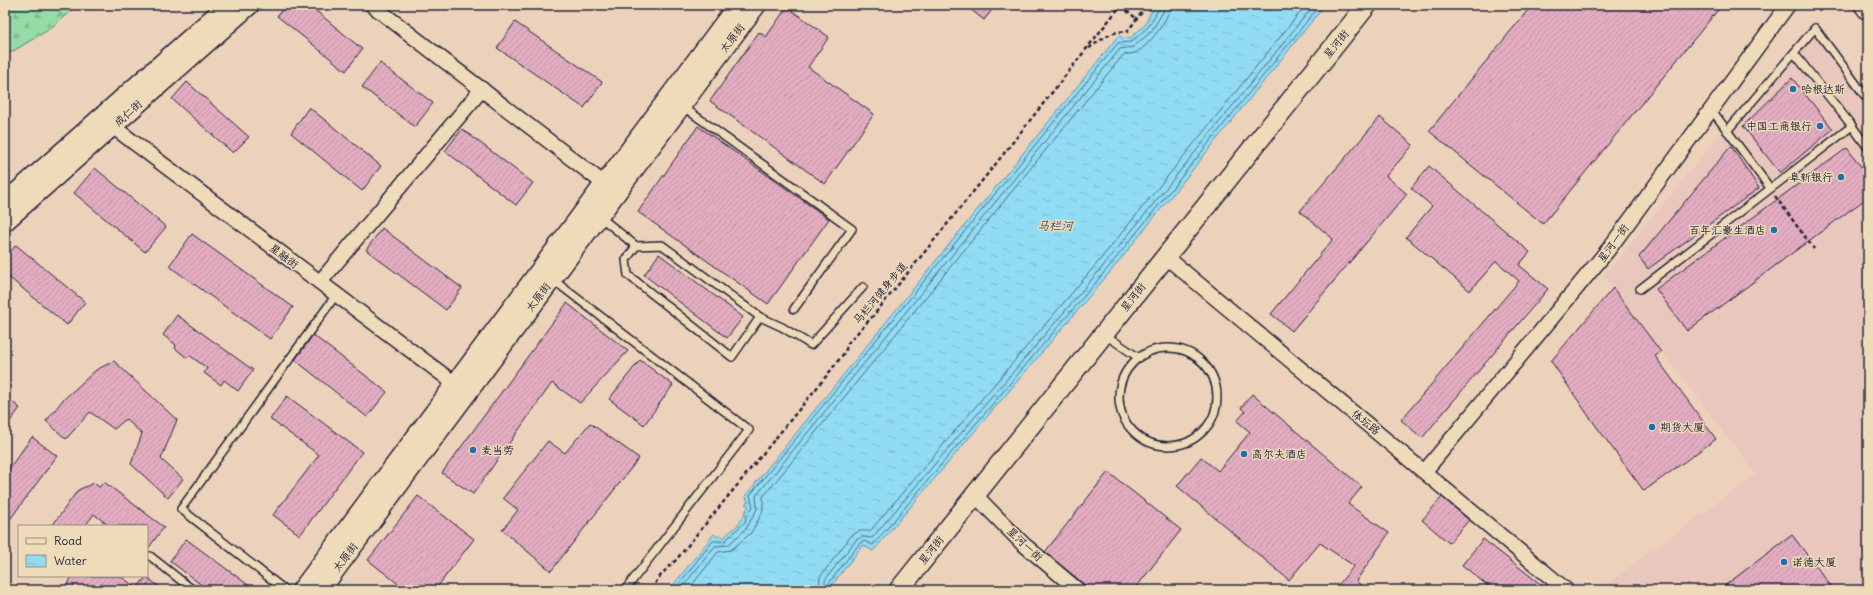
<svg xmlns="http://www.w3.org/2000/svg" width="1873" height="595" font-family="Delius,'LXGW WenKai TC',sans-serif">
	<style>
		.built { fill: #e9c7bd }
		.forest { fill: url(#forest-firs); stroke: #5c7e72 }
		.water { fill: url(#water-ripples); stroke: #6591a9 }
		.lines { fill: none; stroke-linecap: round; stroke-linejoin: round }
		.shore { stroke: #4e6c85; stroke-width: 1 }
		.building { fill: url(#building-hatch); stroke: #22223b }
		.lane-casing { stroke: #22223b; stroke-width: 10 }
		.street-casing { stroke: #22223b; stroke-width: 17 }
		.secondary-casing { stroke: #22223b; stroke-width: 22 }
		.path { stroke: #22223b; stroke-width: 2.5; stroke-dasharray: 4 3; stroke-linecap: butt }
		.lane { stroke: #eedbb9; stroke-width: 7 }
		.street { stroke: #eedbb9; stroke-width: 14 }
		.secondary { stroke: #eedbb9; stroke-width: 19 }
		.poi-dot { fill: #1f6fb2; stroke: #eedbb9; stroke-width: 1.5 }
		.labels { text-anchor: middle; stroke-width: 3; stroke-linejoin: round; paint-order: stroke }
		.street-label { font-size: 11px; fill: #22223b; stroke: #eedbb9 }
		.poi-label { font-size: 11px; fill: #22223b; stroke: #eedbb9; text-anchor: start }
		.water-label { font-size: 12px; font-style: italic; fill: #384760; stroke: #eedbb9 }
	</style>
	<defs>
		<pattern id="forest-firs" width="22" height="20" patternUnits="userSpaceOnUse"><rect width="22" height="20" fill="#95dba8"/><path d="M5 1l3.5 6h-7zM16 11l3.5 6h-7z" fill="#80bc92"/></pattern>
		<pattern id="water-ripples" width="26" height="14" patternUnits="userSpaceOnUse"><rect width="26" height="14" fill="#91dbf3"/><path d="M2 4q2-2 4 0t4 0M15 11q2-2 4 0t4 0" fill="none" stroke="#7dbcd1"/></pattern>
		<pattern id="building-hatch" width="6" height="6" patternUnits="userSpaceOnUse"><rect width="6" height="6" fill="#e3acc1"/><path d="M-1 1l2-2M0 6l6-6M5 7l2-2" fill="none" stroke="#c294a7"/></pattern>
	</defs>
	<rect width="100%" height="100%" fill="#ecd2bb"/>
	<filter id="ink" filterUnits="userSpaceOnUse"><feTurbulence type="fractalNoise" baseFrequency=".025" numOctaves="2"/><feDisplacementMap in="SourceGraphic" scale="8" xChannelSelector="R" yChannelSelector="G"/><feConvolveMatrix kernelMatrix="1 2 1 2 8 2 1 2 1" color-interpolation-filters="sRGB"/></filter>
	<g filter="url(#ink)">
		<path class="built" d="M1815,19L1868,88V590H1598L1756,474L1604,276Z"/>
		<path class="forest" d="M5,5H78L48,30L5,56Z"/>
		<path class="water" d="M1153,5H1325L1111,271L873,551L863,545L832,585L839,590H669L714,534L717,537L720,535L724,538C728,532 733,530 738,525C743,519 744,512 749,506L745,504L748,501L745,496L1119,35L1123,39L1126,37L1129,39L1145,25L1150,14L1155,7Z"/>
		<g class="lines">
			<g class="shore">
				<path d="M674,590L713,541H725L745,522L747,514L753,507L750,495L1118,43L1131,42L1148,27L1158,10V5"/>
				<path d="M680,590L715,546L728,545L746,529L757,509L756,496L1120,49L1133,47L1151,32L1163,12L1164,5"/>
				<path d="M688,590L718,552L731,550L751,533L763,511V497L1123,55C1127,54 1131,54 1135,53C1148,47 1170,19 1170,5"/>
				<path d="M819,590L820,577L851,536L859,531H870L1099,261L1306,5"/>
				<path d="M825,590V580L856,540L862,537L872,538L1104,265L1314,5"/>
				<path d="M832,590L829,587V583L860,543L864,541L873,545L1108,268L1320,5"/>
			</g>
		</g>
		<g class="building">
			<path d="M286,5H309L362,49L346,71L277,16Z"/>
			<path d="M965,5H996L984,20Z"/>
			<path d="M1532,5H1722L1543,224L1429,131Z"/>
			<path d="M787,7L829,37L808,67L874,114L825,184L710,101L759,32L766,37Z"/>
			<path d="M515,22L602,82L584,108L497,48Z"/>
			<path d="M380,63L433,103L415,127L362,87Z"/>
			<path d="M1792,78L1833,129L1780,173L1743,126Z"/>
			<path d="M187,82L249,137L233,153L172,99Z"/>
			<path d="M309,107L381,166L362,191L291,133Z"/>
			<path d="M1380,117L1413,145L1386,176L1407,194L1292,331L1271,314L1333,239L1300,211Z"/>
			<path d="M698,126L829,219L768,304L638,212Z"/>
			<path d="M462,129L533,183L516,205L445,151Z"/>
			<path d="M1731,146L1759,188L1648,269L1639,257Z"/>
			<path d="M1847,148L1868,176V197L1687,331L1656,289Z"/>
			<path d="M1429,166L1530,252L1519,265L1548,289L1422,438L1401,420L1519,281L1496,261L1470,291L1406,237L1432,206L1411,188Z"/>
			<path d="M95,168L166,227L145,252L74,193Z"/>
			<path d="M382,228L462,288L446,310L366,250Z"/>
			<path d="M192,234L293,307L270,339L169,266Z"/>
			<path d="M16,245L85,302L67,325L5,274V258Z"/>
			<path d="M659,254L743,317L727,338L644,275Z"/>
			<path d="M1613,288L1661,352L1655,356L1716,439L1644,491L1588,415L1551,361Z"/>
			<path d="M567,303L628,351L580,403L552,383L473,494L442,473Z"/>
			<path d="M177,315L253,370L238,391L224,380L221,385L204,373L207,368L189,355L187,358L175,348L176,345L163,335Z"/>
			<path d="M313,335L387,392L367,417L295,360Z"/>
			<path d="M640,360L673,385L644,425L609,399Z"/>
			<path d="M114,361L177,420L161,459L183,479L168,498L131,464L142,434L126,419L114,429L90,412L66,439L46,421L62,401L96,370Z"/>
			<path d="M1252,394L1362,487L1348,504L1389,533L1356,581L1367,590H1334L1354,566L1320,543L1289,580L1177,486L1201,457L1218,471L1250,432L1237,421L1245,412L1241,408Z"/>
			<path d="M5,396L20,408L5,428Z"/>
			<path d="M287,396L362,452L300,535L273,515L319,455L270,419Z"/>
			<path d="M590,423L639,458L551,571L502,530L518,510L503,498L548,441L565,453Z"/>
			<path d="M32,437L57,456L5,526V474Z"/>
			<path d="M1108,472L1181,530L1134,590H1091L1045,552Z"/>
			<path d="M104,482L164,527L147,550V526H109L94,514L85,526H52L78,490L94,483L99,487Z"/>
			<path d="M418,496L474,539L435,590H406L368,560Z"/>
			<path d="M1442,497L1469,520L1449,543L1422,520Z"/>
			<path d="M1792,535L1834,590H1719Z"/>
			<path d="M186,539L255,590H208L170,561Z"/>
			<path d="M1483,539L1548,590H1493L1462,565Z"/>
			<path d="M73,576H120L137,588L146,577L164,590H63Z"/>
		</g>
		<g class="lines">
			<g class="lane-casing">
				<g id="lane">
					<path d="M682,106L852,229L794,309"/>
					<path d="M1711,109L1770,188"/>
					<path d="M1852,126L1868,148"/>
					<path d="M1727,131L1815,28L1868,100"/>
					<path d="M599,216L636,246L662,245L760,317L782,327L811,345L863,287"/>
					<path d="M636,246L626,260L628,275L732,357L760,317"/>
					<path d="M552,279L749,430L625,590"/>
					<path d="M1640,289L1852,126L1794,53"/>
					<path d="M1104,334L1139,358"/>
					<circle cx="1168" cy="397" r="49"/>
					<path d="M150,556L193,590"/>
					<path d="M285,590L181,509L336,295"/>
				</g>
			</g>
			<g class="street-casing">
				<g id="street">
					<path d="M372,5L611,189"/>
					<path d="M104,120L462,389"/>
					<path d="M1165,256L1566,590"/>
					<path d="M320,282L482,89"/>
					<path d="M1425,471L1608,250L1788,5"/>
					<path d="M975,495L1022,543L1078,590"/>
				</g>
			</g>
			<g class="secondary-casing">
				<g id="secondary">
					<path d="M1864,5L1868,10"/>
					<path d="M5,203L228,5"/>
					<path d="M5,221L249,5"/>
					<path d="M302,590L738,5"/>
					<path d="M320,590L756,5"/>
					<path d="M899,590L1367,5"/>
				</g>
			</g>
			<g class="path">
				<path d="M1121,6L1137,19"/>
				<path d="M1089,48C1100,41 1113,29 1127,32L1147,5"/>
				<path d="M1775,196L1814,249"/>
				<path d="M652,590C657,578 666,569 676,560L824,379L845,352L848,343L873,316L998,161L1121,5"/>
			</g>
			<use href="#lane" class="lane"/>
			<use href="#street" class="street"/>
			<use href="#secondary" class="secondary"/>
		</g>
	</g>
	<g class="poi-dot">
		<circle cx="1793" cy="89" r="4"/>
		<circle cx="1820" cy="126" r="4"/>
		<circle cx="1841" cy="177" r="4"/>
		<circle cx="1774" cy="230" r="4"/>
		<circle cx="1652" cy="427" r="4"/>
		<circle cx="473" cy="450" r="4"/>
		<circle cx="1244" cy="454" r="4"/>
		<circle cx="1784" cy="562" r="4"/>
	</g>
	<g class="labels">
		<g class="street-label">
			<text transform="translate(732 38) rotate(-53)" y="4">太原街</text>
			<text transform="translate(1336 44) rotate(-51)" y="4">星河街</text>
			<text transform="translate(128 113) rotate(-42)" y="4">成仁街</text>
			<text transform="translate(1613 243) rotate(-54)" y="4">星河一街</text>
			<text transform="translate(284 256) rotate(37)" y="4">星融街</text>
			<text transform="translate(880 293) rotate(-50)" y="4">马栏河健身步道</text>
			<text transform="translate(538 297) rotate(-53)" y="4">太原街</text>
			<text transform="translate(1133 297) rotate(-52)" y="4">星河街</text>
			<text transform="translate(1366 422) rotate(39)" y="4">体坛路</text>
			<text transform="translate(1025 544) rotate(43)" y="4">星河一街</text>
			<text transform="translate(931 550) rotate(-52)" y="4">星河街</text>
			<text transform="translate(345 557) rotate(-53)" y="4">太原街</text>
		</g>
		<g class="poi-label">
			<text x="1801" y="93">哈根达斯</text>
			<text x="1812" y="130" text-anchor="end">中国工商银行</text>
			<text x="1833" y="181" text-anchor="end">阜新银行</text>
			<text x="1766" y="234" text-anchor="end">百年汇豪生酒店</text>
			<text x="1660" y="431">期货大厦</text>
			<text x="481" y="454">麦当劳</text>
			<text x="1252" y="458">高尔夫酒店</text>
			<text x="1792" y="566">诺德大厦</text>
		</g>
		<g class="water-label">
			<text x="1055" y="230">马栏河</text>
		</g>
	</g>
	<rect width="1873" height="595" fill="none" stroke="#eedbb9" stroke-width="20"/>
	<rect x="10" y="10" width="1853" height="575" fill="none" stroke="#22223b" stroke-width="1.5" filter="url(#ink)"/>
	<rect x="18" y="525" width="130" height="52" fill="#eedbb9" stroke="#9c9187"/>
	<rect x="26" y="538" width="20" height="6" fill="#eedbb9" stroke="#9c9187"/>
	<text x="54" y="545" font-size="12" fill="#22223b">Road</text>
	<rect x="26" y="555" width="20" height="12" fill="url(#water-ripples)" stroke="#9c9187"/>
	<text x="54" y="565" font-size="12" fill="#22223b">Water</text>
</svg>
